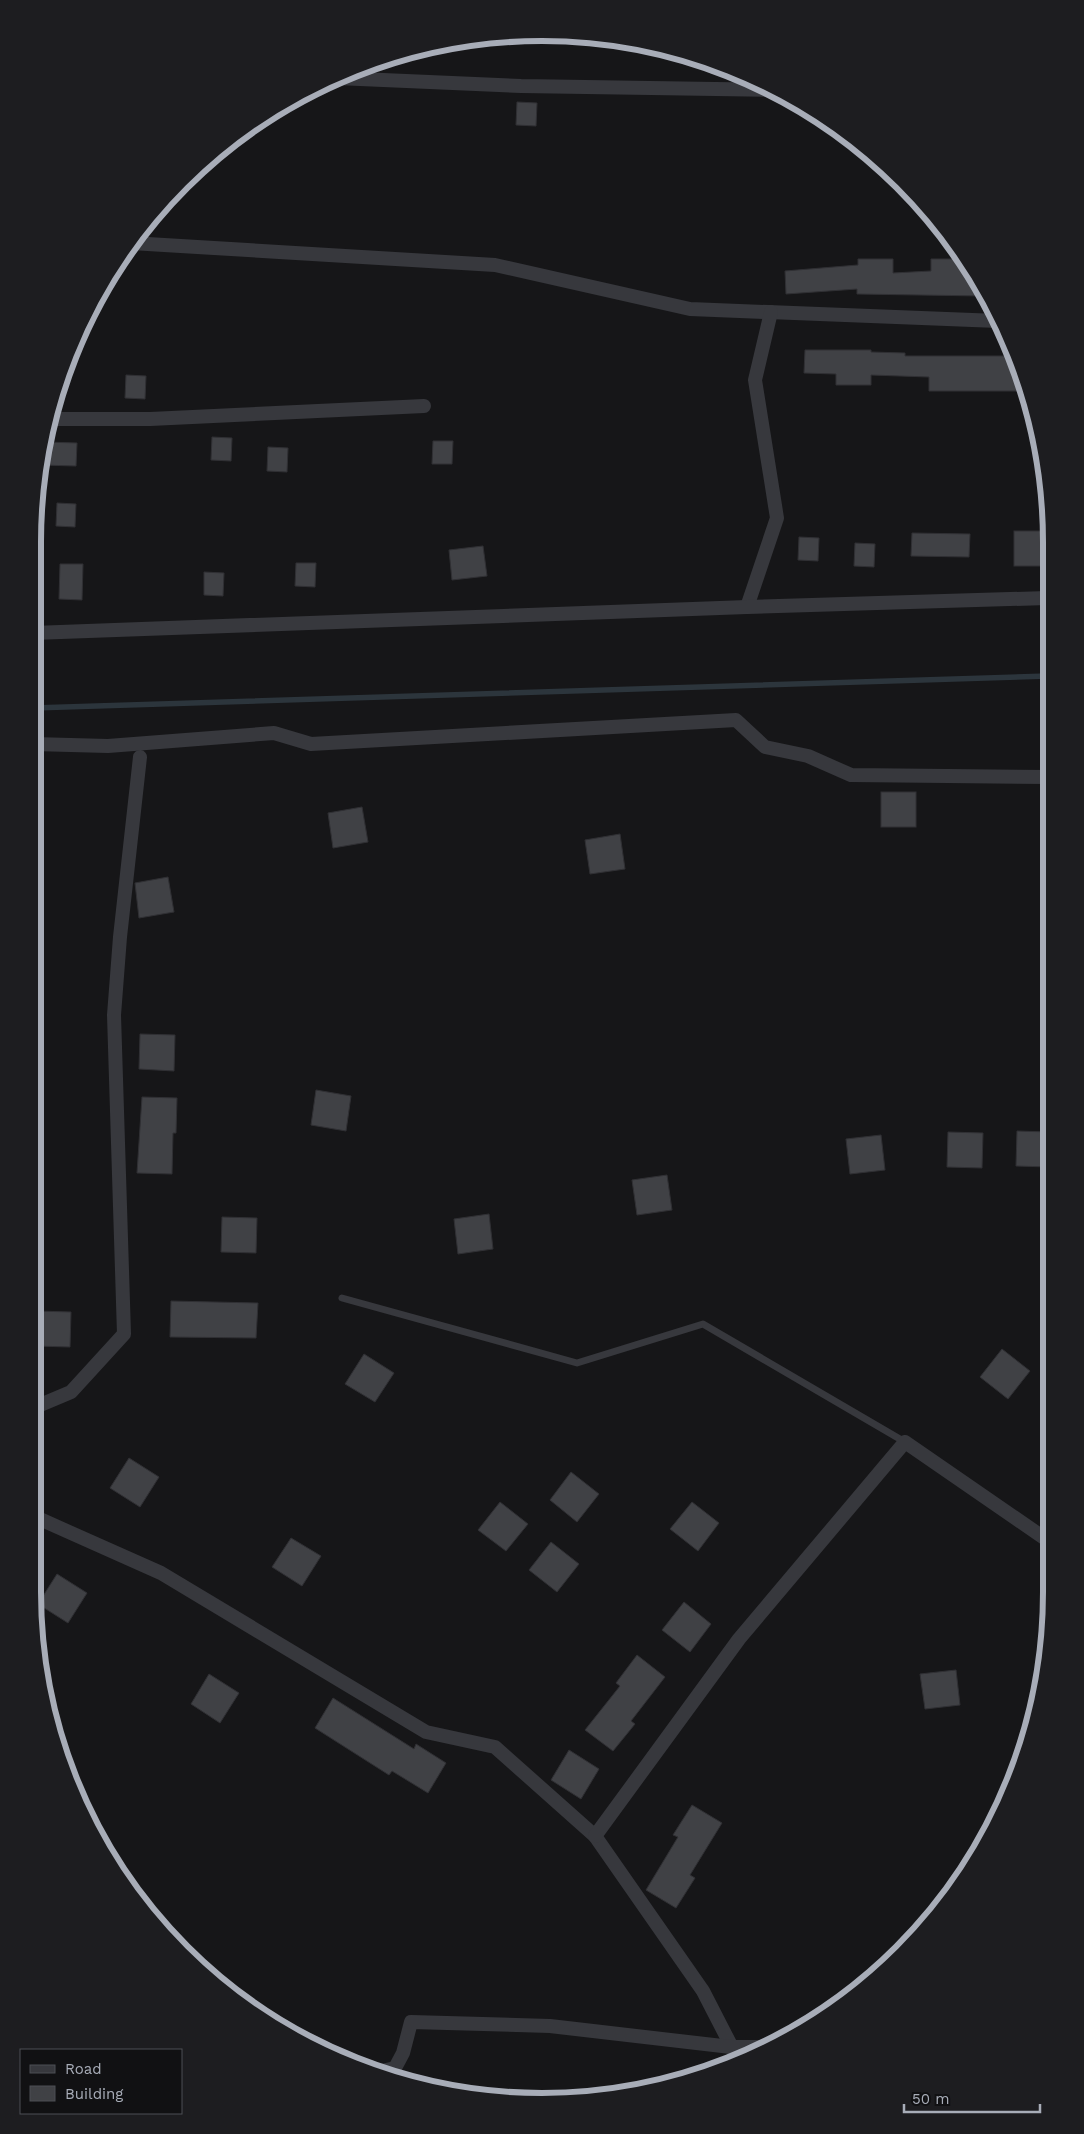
<svg xmlns="http://www.w3.org/2000/svg" width="1084" height="2134" font-family="'Work Sans',sans-serif">
	<style>
		.lines { fill: none; stroke-linecap: round; stroke-linejoin: round }
		.stream { stroke: #2c353c; stroke-width: 5.5 }
		.building { fill: #404145; stroke: #303034 }
		.service { stroke: #37383d; stroke-width: 7 }
		.minor { stroke: #37383d; stroke-width: 14 }
		.rim { fill: none; stroke: #a8adb8; stroke-width: 6 }
	</style>
	<rect width="100%" height="100%" fill="#161618"/>
	<g class="lines">
		<path class="stream" d="M33,708L1048,676"/>
	</g>
	<g class="building">
		<path d="M517,102L537,103L536,126L516,125Z"/>
		<path d="M858,259H893V273L931,271V259H962L983,296L857,294V289L786,294L785,271L858,265Z"/>
		<path d="M805,350H871V352L905,353V356H1015L1019,371V391H929V377L871,375V385H836V374L804,373Z"/>
		<path d="M126,375L146,376L145,399L125,398Z"/>
		<path d="M212,437L232,438L231,461L211,460Z"/>
		<path d="M433,441H453L452,464H432Z"/>
		<path d="M45,442L77,443L76,466L41,465Z"/>
		<path d="M268,447L288,448L287,472L267,471Z"/>
		<path d="M57,503L76,504L75,527L56,526Z"/>
		<rect x="1014" y="531" width="33" height="35"/>
		<path d="M912,533L970,534L969,557L911,556Z"/>
		<path d="M799,537L819,538L818,561L798,560Z"/>
		<path d="M855,543L875,544L874,567L854,566Z"/>
		<path d="M483,546L487,576L452,580L449,550Z"/>
		<path d="M296,563H316L315,587L295,586Z"/>
		<path d="M60,564H83L82,600L59,599Z"/>
		<path d="M204,572L224,573L223,596L204,595Z"/>
		<rect x="881" y="792" width="35" height="35"/>
		<path d="M362,807L368,842L333,848L328,813Z"/>
		<path d="M620,834L625,869L590,874L585,840Z"/>
		<path d="M168,877L174,912L139,918L135,883Z"/>
		<path d="M140,1034L175,1035L174,1071L139,1069Z"/>
		<path d="M316,1090L351,1096L346,1131L311,1125Z"/>
		<path d="M142,1097L177,1098L176,1133H173L172,1174L137,1173Z"/>
		<path d="M1017,1131L1049,1132V1167L1016,1166Z"/>
		<path d="M948,1132L983,1133L982,1168L947,1167Z"/>
		<path d="M881,1135L885,1170L850,1174L846,1139Z"/>
		<path d="M667,1175L672,1210L637,1215L632,1180Z"/>
		<path d="M489,1214L493,1249L458,1254L454,1219Z"/>
		<path d="M222,1217L257,1218L256,1253L221,1252Z"/>
		<path d="M171,1301L258,1303L256,1338L170,1337Z"/>
		<path d="M36,1311L71,1312L70,1347L35,1346Z"/>
		<path d="M1002,1349L1030,1371L1008,1399L980,1377Z"/>
		<path d="M364,1354L394,1373L375,1402L345,1384Z"/>
		<path d="M129,1458L159,1477L140,1507L110,1488Z"/>
		<path d="M571,1472L599,1494L577,1522L550,1500Z"/>
		<path d="M500,1502L528,1524L506,1551L478,1530Z"/>
		<path d="M692,1502L719,1523L698,1551L670,1529Z"/>
		<path d="M291,1538L321,1556L302,1586L272,1567Z"/>
		<path d="M551,1542L579,1564L557,1592L529,1570Z"/>
		<path d="M57,1574L87,1593L68,1623L38,1604Z"/>
		<path d="M684,1602L711,1624L690,1652L662,1630Z"/>
		<path d="M637,1655L665,1677L631,1721L635,1724L613,1751L585,1730L620,1686L616,1683Z"/>
		<path d="M956,1670L960,1705L925,1709L920,1674Z"/>
		<path d="M209,1674L239,1693L220,1723L191,1704Z"/>
		<path d="M333,1698L414,1749L416,1744L446,1763L428,1793L392,1771L389,1775L315,1728Z"/>
		<path d="M569,1750L599,1769L581,1799L551,1780Z"/>
		<path d="M692,1805L722,1823L690,1875L695,1878L676,1908L646,1890L678,1837L673,1835Z"/>
	</g>
	<g class="lines">
		<path class="service" d="M342,1298L577,1363L703,1324L905,1442"/>
		<g class="minor">
			<path d="M337,78L521,86L775,90"/>
			<path d="M131,243L495,265L690,309L998,321"/>
			<path d="M48,419H150L424,406"/>
			<path d="M747,607L777,518L755,380L771,312"/>
			<path d="M33,633L747,607L1047,598"/>
			<path d="M33,744L108,746L274,733L311,744L736,720L765,747L808,756L851,775L1048,777"/>
			<path d="M33,1408L71,1392L124,1334L114,1015L120,937L140,757"/>
			<path d="M33,1516L161,1573L426,1732L495,1747L595,1836L703,1991L739,2061"/>
			<path d="M595,1836L739,1639L905,1442L1050,1542"/>
			<path d="M377,2072L395,2068L403,2053L411,2022L550,2026L731,2047H771"/>
		</g>
	</g>
	<path d="M0 0H1084V2134H0ZM542 41H542A501 501 0 0 1 1043 542V1592A501 501 0 0 1 542 2093H542A501 501 0 0 1 41 1592V542A501 501 0 0 1 542 41Z" fill="#1d1d20" fill-rule="evenodd"/>
	<path class="rim" d="M542 41H542A501 501 0 0 1 1043 542V1592A501 501 0 0 1 542 2093H542A501 501 0 0 1 41 1592V542A501 501 0 0 1 542 41Z"/>
	<rect x="20" y="2049" width="162" height="65" fill="#111113" stroke="#4d4f55"/>
	<rect x="30" y="2065" width="25" height="8" fill="#37383d" stroke="#4d4f55"/>
	<text x="65" y="2074" font-size="15" fill="#a8adb8">Road</text>
	<rect x="30" y="2086" width="25" height="15" fill="#404145" stroke="#4d4f55"/>
	<text x="65" y="2099" font-size="15" fill="#a8adb8">Building</text>
	<path d="M904 2104v8h136v-8" fill="none" stroke="#a8adb8" stroke-width="2.5"/>
	<text x="912" y="2104" font-size="15" fill="#a8adb8" stroke="#111113" stroke-width="4" paint-order="stroke">50 m</text>
</svg>
